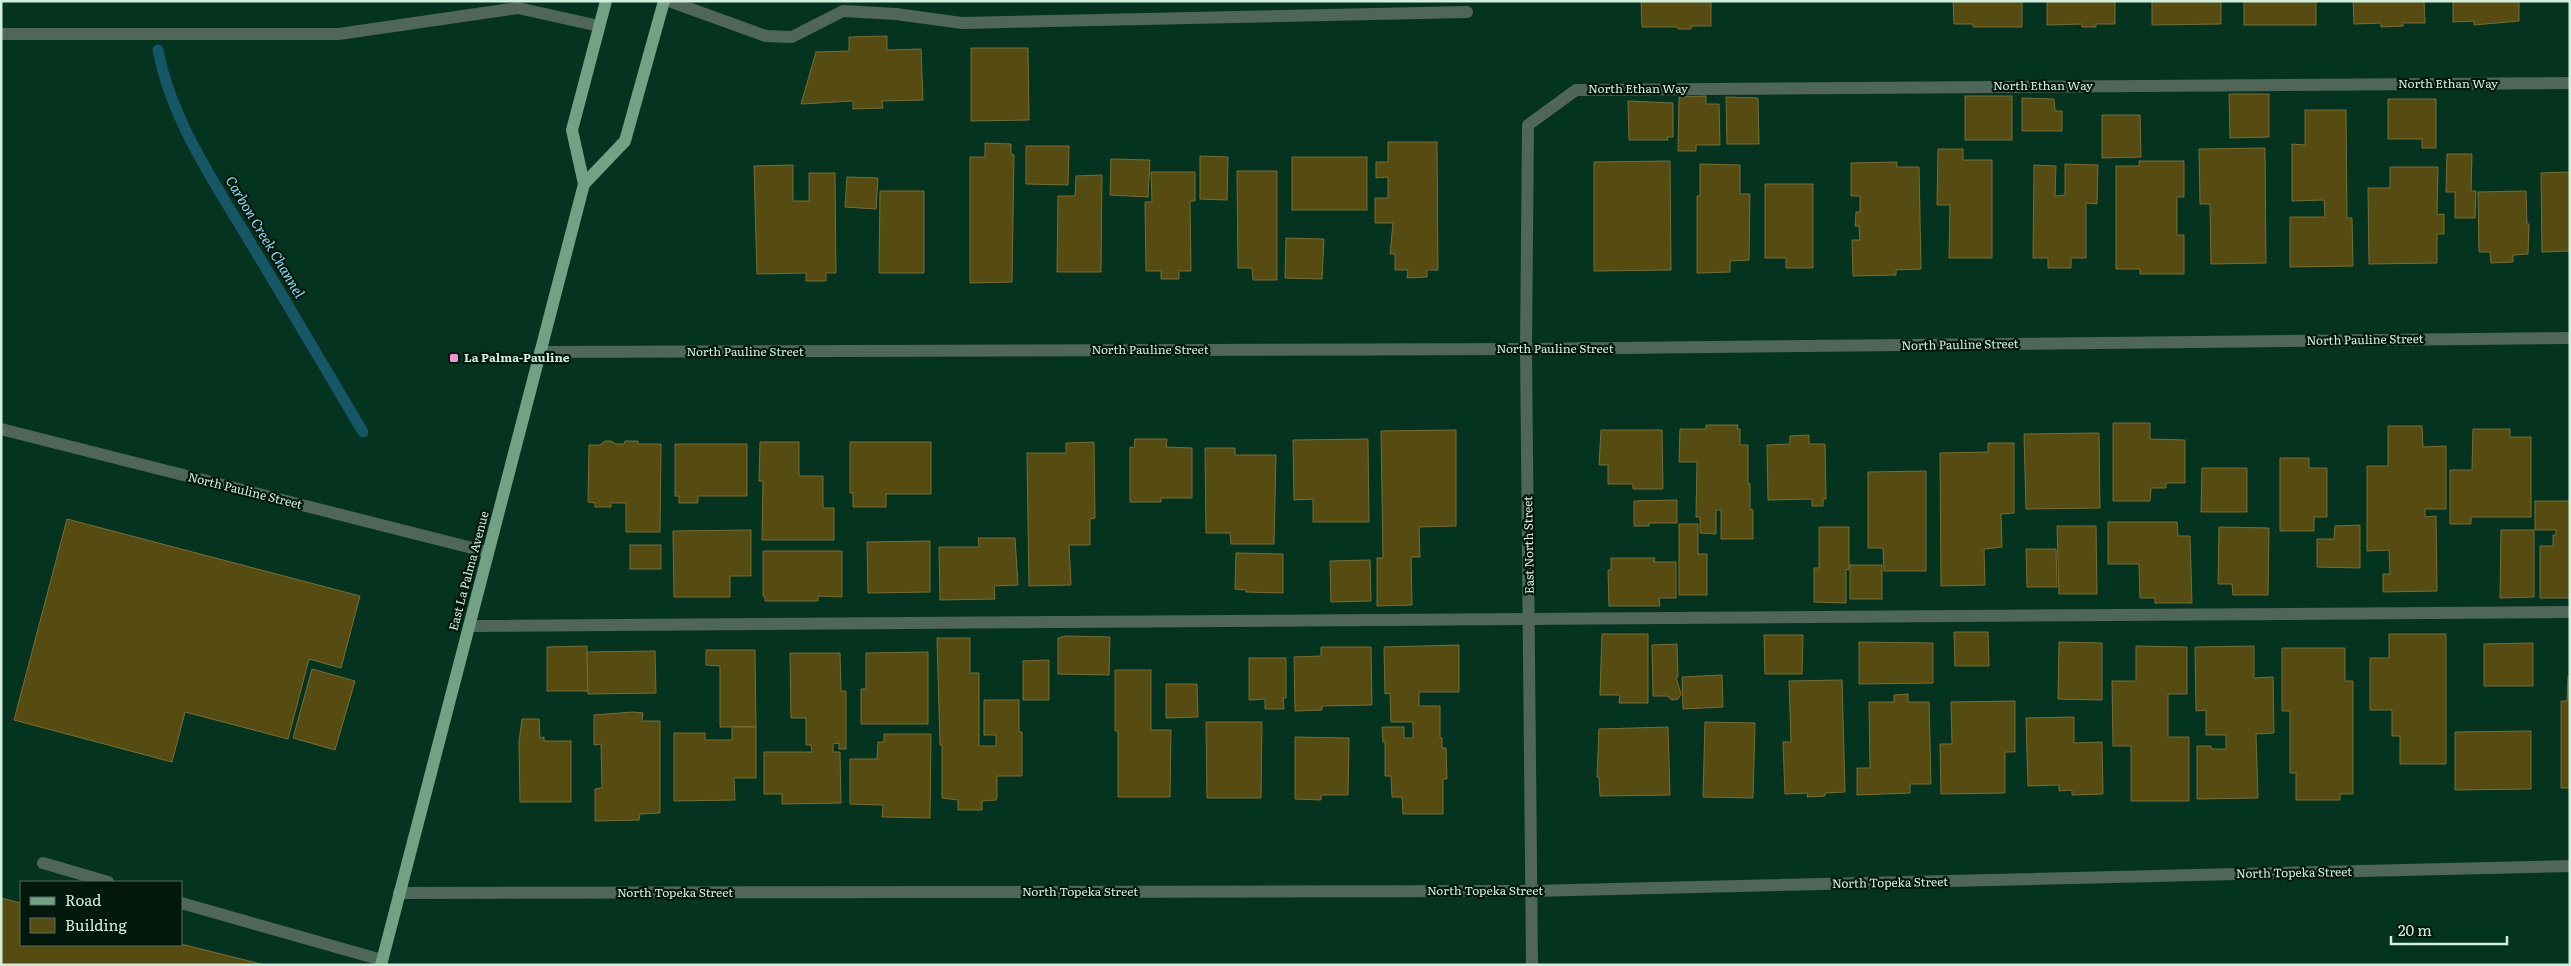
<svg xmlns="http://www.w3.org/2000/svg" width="2571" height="966" font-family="Literata,serif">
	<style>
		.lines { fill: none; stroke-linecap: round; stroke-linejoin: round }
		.stream { stroke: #165767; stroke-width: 11 }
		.building { fill: #564c12; stroke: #786e37 }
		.minor { stroke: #4f6659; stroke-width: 12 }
		.major { stroke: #72a186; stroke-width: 12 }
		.poi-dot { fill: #f391d5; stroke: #02180c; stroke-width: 2 }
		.labels { text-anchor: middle; stroke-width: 4.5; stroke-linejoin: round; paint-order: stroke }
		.street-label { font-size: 12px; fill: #d2efde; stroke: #02180c }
		.poi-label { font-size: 12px; font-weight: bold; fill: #d2efde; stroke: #02180c; text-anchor: start }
		.water-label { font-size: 14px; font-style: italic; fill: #8adbf3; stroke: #02180c }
	</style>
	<rect width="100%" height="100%" fill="#04331f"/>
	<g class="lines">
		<path class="stream" d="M158,50C171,119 214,182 250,242C288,305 325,368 363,432"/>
	</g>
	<g class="building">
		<path d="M1641,1H1711V26H1691V29H1678V27H1642Z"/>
		<path d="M1953,1H2022V27H1973V24H1954Z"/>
		<path d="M2047,1H2115V24H2096V27H2082V24L2047,25Z"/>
		<path d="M2152,1H2221V24L2152,25Z"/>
		<rect x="2244" y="1" width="72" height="24"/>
		<path d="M2353,1H2424L2425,23H2403V26L2381,27V23L2354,24Z"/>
		<path d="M2453,1H2519V21L2474,25V21L2453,22Z"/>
		<path d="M887,36V50L921,49L923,100L882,101L883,108L853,109V101L801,104L816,52L849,51V37Z"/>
		<path d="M971,48H1028L1029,120L971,121Z"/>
		<path d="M2229,94H2269V137L2230,138Z"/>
		<path d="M1706,96V104H1719L1720,145H1696V151H1678L1679,97Z"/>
		<rect x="1965" y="96" width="47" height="44"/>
		<path d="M1726,97L1758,98L1759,144H1727Z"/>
		<path d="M2022,98L2054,99L2055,111H2062V131H2022Z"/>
		<path d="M2388,99H2436V148H2422V139H2388Z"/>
		<path d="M1628,101L1673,103V137H1667L1668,140H1629Z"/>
		<path d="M2305,110H2346L2347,218H2352L2353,266L2290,267V217H2325L2324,200L2292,201V144L2305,145Z"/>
		<path d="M2102,115H2140L2141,157L2102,158Z"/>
		<path d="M1388,142H1437L1438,270H1427V277L1407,278L1408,270H1395V254H1390L1393,223H1375V198H1388V177L1376,178V162H1388Z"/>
		<path d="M985,143L1011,144V154L1014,155L1012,282L970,283V157H985Z"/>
		<path d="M1026,146H1069L1068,185L1026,184Z"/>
		<path d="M2265,148L2266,263L2211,264L2210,204H2200L2199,149Z"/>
		<path d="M1938,149H1963V160H1992V258H1949L1950,205H1937Z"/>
		<path d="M2447,154H2472L2471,191H2476L2475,218H2455V192H2446Z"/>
		<path d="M1200,156L1228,157L1227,200L1200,199Z"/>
		<rect x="1292" y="157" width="75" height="53"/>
		<path d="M1111,159L1150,160L1148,197L1110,195Z"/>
		<path d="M1670,161L1671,270L1594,271V162Z"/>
		<path d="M2139,161H2184V197H2177V235H2184V274H2140V269H2116V166H2139Z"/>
		<path d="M1897,162V167H1919L1921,269L1896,270V275L1853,276L1852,240H1860L1859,226H1855L1856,212H1860V196H1851V163Z"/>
		<path d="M1700,164L1740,165V194H1750L1749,260L1730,261V272L1697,273V196H1700Z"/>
		<path d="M2065,164L2098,165L2097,204L2086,203V258H2071V268H2048V258H2033L2034,165L2056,166L2055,196L2065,195Z"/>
		<path d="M793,165V201H809V173H835L836,273H826V281H806V273L757,274L754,166Z"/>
		<path d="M2390,167H2438L2437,215L2444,214V234H2437V263L2369,264L2368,188H2390Z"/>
		<path d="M1237,171H1277V280H1253L1252,268H1238Z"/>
		<path d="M1151,172H1195V201H1190L1191,271H1179V279H1161V271H1146L1145,202H1152Z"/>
		<path d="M2570,172V251L2542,252L2541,173Z"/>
		<path d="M1102,175L1101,272H1057L1058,196H1075L1076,176Z"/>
		<path d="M847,177L878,178L876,209L845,207Z"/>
		<path d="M1765,184H1813V268H1786V258H1765Z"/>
		<path d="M880,191H924V273H879Z"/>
		<path d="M2526,191L2527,224H2529L2528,254L2513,255V262L2491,263L2490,252H2479L2478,192Z"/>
		<path d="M1286,238L1324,239L1322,279L1285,278Z"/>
		<path d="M2113,423H2150V439L2185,440V483H2166V488H2151L2150,501H2113Z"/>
		<path d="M1706,425H1738L1737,429H1740V445H1748V484H1750V509L1753,510V539H1721V510H1716V534L1700,533V517H1696L1697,462H1679L1680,429H1706Z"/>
		<path d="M2388,426H2422L2423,447L2446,446V509H2425V517L2436,516L2437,591L2383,592V574H2390L2389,550L2367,551V466H2388Z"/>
		<path d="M2473,429H2510V437H2531V517H2471V524H2450V470H2472Z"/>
		<path d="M1456,430V526L1419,527L1420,557H1411L1412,605L1377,606V558H1383L1381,431Z"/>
		<path d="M1601,430H1662L1663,489H1633V484H1608V465H1599Z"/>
		<path d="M2099,433L2100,508L2026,509L2024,434Z"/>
		<path d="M1809,435V444H1825L1826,499H1823V506H1812V499L1768,500L1767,445L1790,444V436Z"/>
		<path d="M1135,439H1167L1166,447L1192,448V498H1161V502H1130V447L1134,448Z"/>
		<path d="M1368,439L1369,522H1313V499L1294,500L1293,440Z"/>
		<path d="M605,441H611L616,444H624L625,441H638V444H661L660,532H626V503H611V507H595V503L588,502L589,445H600Z"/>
		<path d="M760,442H799V476H823V508H834V540H762L763,481H759Z"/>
		<path d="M850,442H931V494H886V507H853V493H850Z"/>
		<path d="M1094,442L1095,518L1090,519V545H1069L1071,585L1029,586L1027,453H1066V443Z"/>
		<path d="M1988,443H2014V513L2001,514L2002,547L1984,549L1985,585L1941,586L1940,453L1988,452Z"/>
		<path d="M675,444H747V496H698V503H679V496H675Z"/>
		<path d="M1205,448H1235V455H1276L1274,544H1231L1230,533H1206Z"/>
		<path d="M2280,458H2309V468H2327V517H2314V531H2280Z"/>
		<path d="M2202,468H2247V512H2201Z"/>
		<path d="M1926,471V571H1884L1883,548H1868V472Z"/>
		<path d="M1677,500V523H1649V526H1634V501Z"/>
		<path d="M2535,501H2570V598H2540V546H2553V535H2556V530H2535Z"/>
		<path d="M67,519L360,596L341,668L309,659L288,739L185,712L172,762L14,720Z"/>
		<path d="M2108,522H2177L2178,536H2190L2192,603H2155V598H2140L2139,564H2108Z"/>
		<path d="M1679,524H1698V554H1707V595H1679Z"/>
		<path d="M2360,525V568L2317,567V539H2334L2335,526Z"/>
		<path d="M2057,526H2096L2097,594H2059Z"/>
		<path d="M1819,527H1849V570L1846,569V603L1814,602V568H1819Z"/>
		<path d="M2219,527L2269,528L2268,595H2233L2232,584H2218Z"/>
		<path d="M751,530V576H730V597H674L673,531Z"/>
		<path d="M2501,530H2534V597L2500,598Z"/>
		<path d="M978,538H1015L1018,585L994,586L995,599L940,600L939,547H979Z"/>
		<path d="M930,541V592L868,593L867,542Z"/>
		<rect x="630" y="545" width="31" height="24"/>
		<path d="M2026,549H2056L2057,587H2027Z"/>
		<path d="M763,551H842V597L818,596V601H765V597L763,596Z"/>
		<path d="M1236,553L1283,554V593L1246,592V590L1235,589Z"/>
		<path d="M1611,558H1655L1654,562H1676V598H1659L1660,606H1609L1608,570H1611Z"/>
		<path d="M1370,560L1371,601L1331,602L1330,561Z"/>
		<rect x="1850" y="565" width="32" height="34"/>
		<path d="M1954,632H1988L1989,666H1955Z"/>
		<path d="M1602,634H1648V703H1619L1620,695H1600Z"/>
		<path d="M2389,634H2446V764H2400V736H2392V710H2370V658H2389Z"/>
		<path d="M1764,635H1803L1802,674H1765Z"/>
		<path d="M1066,636L1110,637L1109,675L1058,674V638Z"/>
		<path d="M937,638H970V673H979V746H996V735H984V700H1019V732H1022V776H997V797L996,800L982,801V810H958V800L942,798V745H940Z"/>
		<path d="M1859,642L1933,643V683L1859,684Z"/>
		<path d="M2059,642L2102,643V700L2058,699Z"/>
		<path d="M2533,643V686H2484V644Z"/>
		<path d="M1677,644L1678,677H1676L1681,694L1678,699L1672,700L1667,696H1653L1652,645Z"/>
		<path d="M1459,645V692H1419V706H1440V738H1442V748H1446L1447,779H1443V814H1403L1402,797H1392L1391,776H1385V742H1383L1382,727H1404V738H1413V722H1391L1390,693L1385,694L1384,647Z"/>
		<path d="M587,646L588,691H547V647Z"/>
		<path d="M2136,646L2187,647V694H2168V737H2189V801H2131V746H2113L2112,681H2136Z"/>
		<path d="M2254,646V678L2273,677L2274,733L2256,734L2258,798L2197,799V746H2211V749H2226V735H2206V710L2196,711L2195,647Z"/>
		<path d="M1321,647H1371L1372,705L1322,706V710L1295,711L1294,657L1321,656Z"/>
		<path d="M2282,648H2345V681H2353V794H2340V800H2296V773H2290V711H2282Z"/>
		<path d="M706,650H755L756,727H720V666L706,665Z"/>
		<path d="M655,651L656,693L588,694L587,652Z"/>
		<path d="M928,652V724H861V689H866V653Z"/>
		<path d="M790,653H840L841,691H846V749H839V743L833,744V752H840L841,803L782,804V794H764V752H812L811,745H806V718H791Z"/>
		<path d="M1249,658H1286V698H1283L1284,709H1265V699L1249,700Z"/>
		<path d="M1049,660V700H1023V661Z"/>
		<path d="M312,669L355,681L335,750L293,738Z"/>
		<path d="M1115,670H1151V730H1171L1170,797H1118V731H1115Z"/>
		<path d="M1722,675L1723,707L1683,709L1682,677Z"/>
		<path d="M2568,676H2570V788H2561V701H2567Z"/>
		<path d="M1842,680L1845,792L1825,793V796L1807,797L1808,793L1785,794L1783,742H1791L1789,681Z"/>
		<path d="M1166,684H1197L1198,717L1166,718Z"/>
		<path d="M1908,694V702H1929L1931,784H1910V793L1857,795V768H1870L1869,702H1894V695Z"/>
		<path d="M2015,701V752H2005V793L1941,794L1940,744H1952L1951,702Z"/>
		<path d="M633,712L643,713L642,721H660V813L640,814L639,820L595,821V789L602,788L601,744L594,745V715Z"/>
		<path d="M2074,717V743L2102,742L2103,794L2072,795V790L2059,791V785L2028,786L2026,718Z"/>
		<path d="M522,719H539L540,738L544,737V741H571V802H520L519,742Z"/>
		<path d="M1206,722H1262L1261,798H1207Z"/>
		<path d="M1705,722L1755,723L1753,798L1703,797Z"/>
		<path d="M732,727H756V778H734L735,800L674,801V733H705V740H732Z"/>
		<path d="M1668,727L1670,795L1600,796L1599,777H1597L1599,729Z"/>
		<path d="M2531,731V789L2455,790V732Z"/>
		<path d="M884,734H931L930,818L882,817L883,805L850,804V759H877L878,742H884Z"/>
		<path d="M1295,737L1349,738L1348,795H1321V800L1295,799Z"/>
		<path d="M1,898L21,903V945L181,944L265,965H1Z"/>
	</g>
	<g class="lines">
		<g class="minor">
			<path d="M669,1L766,36L792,37L843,11L896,14L962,23L1467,12"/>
			<path d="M1,34H339L518,8L599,26"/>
			<path d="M540,352L1526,349L2570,338"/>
			<path d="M1,429L488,552"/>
			<path d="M469,626L2570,612"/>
			<path d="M43,863L108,882"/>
			<path d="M399,893L1532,891L2570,866"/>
			<path d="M181,903L382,960"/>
			<path d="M1532,965L1526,349L1528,125L1576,90L2570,83"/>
		</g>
		<g class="major">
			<path d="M584,184L625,141L664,1"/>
			<path d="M381,965L584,184L572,130L606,1"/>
		</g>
	</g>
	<rect class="poi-dot" x="449" y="353" width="10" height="10" rx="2.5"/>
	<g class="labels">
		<g class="street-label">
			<text x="2448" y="88">North Ethan Way</text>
			<text x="2043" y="90">North Ethan Way</text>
			<text x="1638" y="93">North Ethan Way</text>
			<text transform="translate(2365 340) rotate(-1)" y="4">North Pauline Street</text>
			<text transform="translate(1960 345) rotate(-1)" y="4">North Pauline Street</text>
			<text x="1555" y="353">North Pauline Street</text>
			<text x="1150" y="354">North Pauline Street</text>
			<text x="745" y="356">North Pauline Street</text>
			<text transform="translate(245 491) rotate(14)" y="4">North Pauline Street</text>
			<text transform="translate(1529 545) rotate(-91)" y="4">East North Street</text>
			<text transform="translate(469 571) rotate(-75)" y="4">East La Palma Avenue</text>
			<text transform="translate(2294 873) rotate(-1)" y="4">North Topeka Street</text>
			<text transform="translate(1890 883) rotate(-1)" y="4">North Topeka Street</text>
			<text x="1485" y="895">North Topeka Street</text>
			<text x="1080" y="896">North Topeka Street</text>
			<text x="675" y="897">North Topeka Street</text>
		</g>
		<g class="poi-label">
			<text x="464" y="362">La Palma-Pauline</text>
		</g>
		<g class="water-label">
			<text transform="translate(265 237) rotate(59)" y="5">Carbon Creek Channel</text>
		</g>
	</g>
	<rect width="2571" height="966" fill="none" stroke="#d2efde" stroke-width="5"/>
	<rect x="20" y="881" width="162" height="65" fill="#02180c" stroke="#556e60"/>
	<rect x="30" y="897" width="25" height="8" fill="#72a186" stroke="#556e60"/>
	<text x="65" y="906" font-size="15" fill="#d2efde">Road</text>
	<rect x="30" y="918" width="25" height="15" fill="#564c12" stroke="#556e60"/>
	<text x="65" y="931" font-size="15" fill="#d2efde">Building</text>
	<path d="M2391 936v8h116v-8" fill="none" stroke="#d2efde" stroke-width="2.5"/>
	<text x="2398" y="936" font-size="15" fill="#d2efde" stroke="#02180c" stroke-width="4" paint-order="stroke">20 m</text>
</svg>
